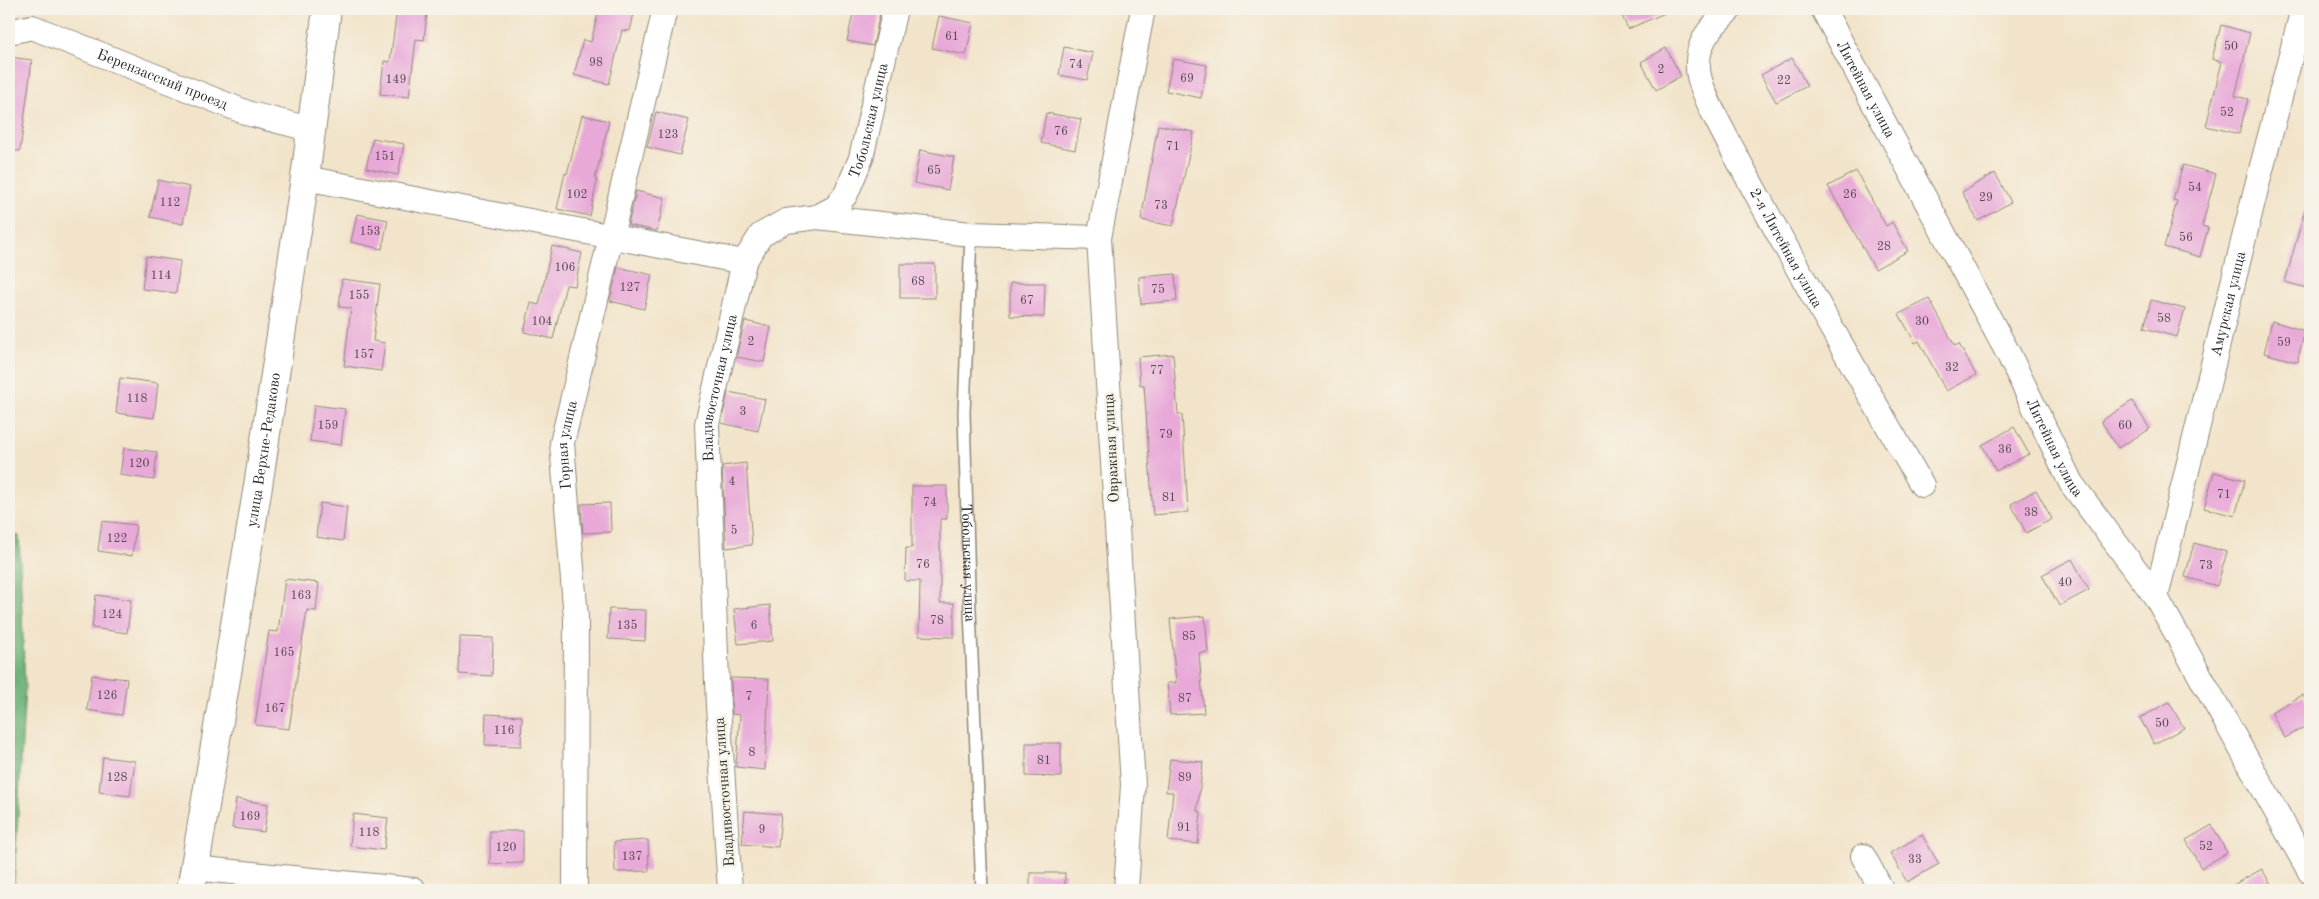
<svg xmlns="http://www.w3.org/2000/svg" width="2319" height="899" font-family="'Old Standard TT',serif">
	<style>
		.forest { fill: #6db379; stroke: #4c6f52 }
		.building { fill: #e8a8d8 }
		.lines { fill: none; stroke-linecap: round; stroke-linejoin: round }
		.service-casing { stroke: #8e887a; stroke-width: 14 }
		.minor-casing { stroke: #8e887a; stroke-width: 26 }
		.tertiary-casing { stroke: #8e887a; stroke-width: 30 }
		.service { stroke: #fff; stroke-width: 11 }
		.minor { stroke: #fff; stroke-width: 24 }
		.tertiary { stroke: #fff; stroke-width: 28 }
		.labels { text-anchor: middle; stroke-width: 5; stroke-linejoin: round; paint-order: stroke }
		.number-label { font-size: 12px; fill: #5a4a56 }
		.street-label { font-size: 15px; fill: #2b2b2b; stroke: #f7f3e8 }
	</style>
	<rect width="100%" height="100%" fill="#f7f3e8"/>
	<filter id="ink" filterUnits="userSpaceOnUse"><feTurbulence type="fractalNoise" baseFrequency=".02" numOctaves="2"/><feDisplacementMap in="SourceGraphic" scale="10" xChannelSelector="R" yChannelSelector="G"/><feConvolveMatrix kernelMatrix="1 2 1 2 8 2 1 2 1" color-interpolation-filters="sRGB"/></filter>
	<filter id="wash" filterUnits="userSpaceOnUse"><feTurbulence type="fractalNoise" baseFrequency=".0096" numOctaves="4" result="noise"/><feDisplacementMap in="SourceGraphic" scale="20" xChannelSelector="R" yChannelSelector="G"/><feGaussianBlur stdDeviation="1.12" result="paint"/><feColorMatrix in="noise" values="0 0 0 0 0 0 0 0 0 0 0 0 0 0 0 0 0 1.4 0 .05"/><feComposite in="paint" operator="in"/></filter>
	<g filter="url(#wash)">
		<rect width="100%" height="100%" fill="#f2e4ca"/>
		<path class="forest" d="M9,534L19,536L25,687L14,890H9Z"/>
		<g id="blocks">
			<g class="building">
				<path d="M397,9L427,12L424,40L416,39L409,97L380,94L384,61L390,62Z"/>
				<path d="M599,9H635L630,31L622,30L609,84L574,75L583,40L591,42Z"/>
				<path d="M854,9L880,13L873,46L847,41Z"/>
				<path d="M1619,9H1674L1628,29Z"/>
				<path d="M939,16L973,23L966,55L932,48Z"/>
				<path d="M2221,25L2250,33L2235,96L2248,99L2239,134L2206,126L2222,62L2212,59Z"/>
				<path d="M1064,47L1093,53L1087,80L1059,75Z"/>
				<path d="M1666,48L1681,76L1656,90L1641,62Z"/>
				<path d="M9,57L32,60L20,151H9Z"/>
				<path d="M1792,58L1807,86L1776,102L1761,75Z"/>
				<path d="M1173,59L1207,65L1201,98L1166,91Z"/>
				<path d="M656,112L689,120L680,155L647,147Z"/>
				<path d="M1046,113L1081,119L1075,150L1041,143Z"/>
				<path d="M582,115L609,121L595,179L597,180L590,216L557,209L565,173L567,174Z"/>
				<path d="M1158,125L1194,132L1173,226L1141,220Z"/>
				<path d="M373,138L404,144L398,175L366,168Z"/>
				<path d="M920,150L954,157L948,190L914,183Z"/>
				<path d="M2183,165L2216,174L2202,226L2208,228L2200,257L2164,247L2177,201L2173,200Z"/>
				<path d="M1856,171L1886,226L1892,222L1908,251L1875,269L1828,186Z"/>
				<path d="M1995,173L2011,202L1978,221L1962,192Z"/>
				<path d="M158,180L190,187L183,224L150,217Z"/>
				<path d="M636,191L665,198L657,231L628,225Z"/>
				<path d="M2305,209L2310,210V289L2285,282Z"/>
				<path d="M357,214L388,220L382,249L351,242Z"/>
				<path d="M552,246L582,253L575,286L566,285L553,339L524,332L531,303L539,305Z"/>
				<path d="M146,256L180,261L176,293L142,289Z"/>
				<rect x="900" y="264" width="35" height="34"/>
				<path d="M618,267L652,275L644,309L610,301Z"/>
				<path d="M1175,274L1177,301L1141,304L1139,277Z"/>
				<path d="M342,279L380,284L373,341L385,343L381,371L344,366L351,308L339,307Z"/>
				<path d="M1010,283H1045L1044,317L1010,316Z"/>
				<path d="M1929,299L1955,346L1959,344L1976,375L1946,391L1919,341L1915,343L1899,314Z"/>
				<path d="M2151,300L2185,309L2177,337L2144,328Z"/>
				<path d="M745,321L771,327L764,362L736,357Z"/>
				<path d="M2272,321L2305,331L2297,362L2264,353Z"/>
				<path d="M1173,354L1178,414H1182L1188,512L1153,515L1144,385H1140L1138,357Z"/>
				<path d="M120,378L158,383L154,418L116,413Z"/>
				<path d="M728,392L765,399L758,431L721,423Z"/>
				<path d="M2132,401L2150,429L2118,448L2101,421Z"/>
				<path d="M314,405L345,409L341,445L310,441Z"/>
				<path d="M2014,427L2029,454L1996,471L1982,445Z"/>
				<path d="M124,448L157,452L154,480L120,475Z"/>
				<path d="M746,463L752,545L726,548L722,466Z"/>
				<path d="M2214,472L2245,480L2235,516L2204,508Z"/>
				<path d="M912,486H947V519H940V603H954V637L919,636L920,581H905L906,548H912Z"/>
				<path d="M2036,490L2052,519L2026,533L2011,504Z"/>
				<path d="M320,503L347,507L343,541L316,537Z"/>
				<path d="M610,503L611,532L583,533L581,504Z"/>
				<path d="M102,521L136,525L132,556L98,551Z"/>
				<path d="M2194,543L2227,552L2217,586L2185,577Z"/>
				<path d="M2072,559L2089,590L2059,606L2042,575Z"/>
				<path d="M285,579L319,583L316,611L307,610L289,729L255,725L269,631L278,632Z"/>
				<path d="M96,595L131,600L127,633L92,628Z"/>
				<path d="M770,605L773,641L738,644L734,609Z"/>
				<path d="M609,609L646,610L645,641L608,639Z"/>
				<path d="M1205,616L1208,652L1199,653L1204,713L1170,715L1167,683H1176L1170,619Z"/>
				<path d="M460,637L493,638L492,676L459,674Z"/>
				<path d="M92,675L127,679L122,715L87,710Z"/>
				<path d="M731,678L769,679L765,770L736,767L740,715L732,714Z"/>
				<path d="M2303,695L2310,709V724L2285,738L2271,712Z"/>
				<path d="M2169,702L2184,728L2154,744L2140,718Z"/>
				<path d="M486,714L522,716L521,746L485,745Z"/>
				<path d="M1026,743H1061V777L1026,776Z"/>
				<path d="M103,757L135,761L130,796L99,792Z"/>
				<path d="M1170,759L1203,762L1197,811L1201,812L1198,844L1168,841L1173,792H1166Z"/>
				<path d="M236,799L268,804L264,832L232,828Z"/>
				<path d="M745,811L781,814L778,847L742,844Z"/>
				<path d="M353,814L388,818L384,850L350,846Z"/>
				<path d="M2212,825L2227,853L2201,868L2186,840Z"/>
				<path d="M490,831H523V863L490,864Z"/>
				<path d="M1922,835L1939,864L1907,882L1890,853Z"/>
				<path d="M648,840L649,871L615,872L614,842Z"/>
				<path d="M2262,869L2274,890H2224Z"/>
				<rect x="1030" y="873" width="35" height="17"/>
			</g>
		</g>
	</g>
	<g filter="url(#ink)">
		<use href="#blocks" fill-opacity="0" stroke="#8e887a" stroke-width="1"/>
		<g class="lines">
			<g class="service-casing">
				<g id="service">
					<path id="s1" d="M971,234L964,413L969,587L982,890"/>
				</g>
			</g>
			<g class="minor-casing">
				<g id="minor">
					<path id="s2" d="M1730,9C1712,26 1696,41 1698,69C1699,92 1731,146 1743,169C1800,275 1861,380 1922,485"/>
					<path id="s3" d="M1823,9L2009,355L2071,483L2156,597L2310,872"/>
					<path id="s4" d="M9,32L32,27L250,114L302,127L310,140"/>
					<path d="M305,178L744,262"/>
					<path id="s5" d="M817,217L836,207L846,194L861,158L895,9"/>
					<path id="s6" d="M2156,597L2255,193L2303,9"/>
					<path d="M1863,856L1882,890"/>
					<path d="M193,868L414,890"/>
					<path id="s7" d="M575,890L576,618L562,443L665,9"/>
					<path id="s8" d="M730,890L718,706L707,424L744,262L761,235L786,221L817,217L971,234L1099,238"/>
					<path d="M1126,890L1133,785L1099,238L1143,9"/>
				</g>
			</g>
			<g class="tertiary-casing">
				<g id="tertiary">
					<path id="s9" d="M191,890L258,486L305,178L327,9"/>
				</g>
			</g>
			<use href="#service" class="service"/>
			<use href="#minor" class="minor"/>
			<use href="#tertiary" class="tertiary"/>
		</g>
	</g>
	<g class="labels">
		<g class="number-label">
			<text x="952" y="40">61</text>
			<text x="2231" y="50">50</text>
			<text x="596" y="66">98</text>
			<text x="1076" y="68">74</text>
			<text x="1661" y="73">2</text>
			<text x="1187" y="82">69</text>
			<text x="396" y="83">149</text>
			<text x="1784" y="84">22</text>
			<text x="2227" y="116">52</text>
			<text x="1061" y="135">76</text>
			<text x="668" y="138">123</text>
			<text x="1173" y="150">71</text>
			<text x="385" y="160">151</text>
			<text x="934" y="174">65</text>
			<text x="2195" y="191">54</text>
			<text x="577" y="198">102</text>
			<text x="1850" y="198">26</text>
			<text x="1986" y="201">29</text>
			<text x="170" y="206">112</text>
			<text x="1161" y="209">73</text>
			<text x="370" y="235">153</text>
			<text x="2186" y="241">56</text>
			<text x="1884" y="250">28</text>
			<text x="565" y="271">106</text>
			<text x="161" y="279">114</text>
			<text x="918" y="285">68</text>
			<text x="630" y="291">127</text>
			<text x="1158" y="293">75</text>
			<text x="359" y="299">155</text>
			<text x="1027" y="304">67</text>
			<text x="2164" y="322">58</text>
			<text x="542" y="325">104</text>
			<text x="1922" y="325">30</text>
			<text x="751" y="345">2</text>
			<text x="2284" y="346">59</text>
			<text x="364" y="358">157</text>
			<text x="1952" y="371">32</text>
			<text x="1157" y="374">77</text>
			<text x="137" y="402">118</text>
			<text x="743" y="415">3</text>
			<text x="328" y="429">159</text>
			<text x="2125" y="429">60</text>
			<text x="1166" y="438">79</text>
			<text x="2005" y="453">36</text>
			<text x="139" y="467">120</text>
			<text x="732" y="485">4</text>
			<text x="2224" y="498">71</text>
			<text x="1169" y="501">81</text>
			<text x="930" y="506">74</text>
			<text x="2031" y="516">38</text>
			<text x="734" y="534">5</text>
			<text x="117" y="542">122</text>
			<text x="923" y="568">76</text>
			<text x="2206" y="569">73</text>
			<text x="2065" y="586">40</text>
			<text x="301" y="599">163</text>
			<text x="112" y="618">124</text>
			<text x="937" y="624">78</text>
			<text x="627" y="629">135</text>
			<text x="754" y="629">6</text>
			<text x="1189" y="640">85</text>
			<text x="284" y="656">165</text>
			<text x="107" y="699">126</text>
			<text x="749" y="700">7</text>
			<text x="1185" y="702">87</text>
			<text x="275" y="712">167</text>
			<text x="2162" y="727">50</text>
			<text x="504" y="734">116</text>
			<text x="752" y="756">8</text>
			<text x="1044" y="764">81</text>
			<text x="117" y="781">128</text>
			<text x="1185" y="781">89</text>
			<text x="250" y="820">169</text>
			<text x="1184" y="831">91</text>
			<text x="762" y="833">9</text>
			<text x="369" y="836">118</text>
			<text x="2206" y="850">52</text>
			<text x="506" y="851">120</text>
			<text x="632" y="860">137</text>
			<text x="1915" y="863">33</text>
		</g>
		<g class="street-label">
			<text dy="5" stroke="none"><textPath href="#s4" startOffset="164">Берензасский проезд</textPath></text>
			<text dy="5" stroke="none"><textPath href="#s3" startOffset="91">Литейная улица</textPath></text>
			<text dy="5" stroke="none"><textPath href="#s5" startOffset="115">Тобольская улица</textPath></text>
			<text dy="5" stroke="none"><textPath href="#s2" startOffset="271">2-я Литейная улица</textPath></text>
			<text dy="5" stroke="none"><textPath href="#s6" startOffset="302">Амурская улица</textPath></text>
			<text dy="5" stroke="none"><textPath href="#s8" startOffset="504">Владивосточная улица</textPath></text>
			<text dy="5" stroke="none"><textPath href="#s7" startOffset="446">Горная улица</textPath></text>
			<text dy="5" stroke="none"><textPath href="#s3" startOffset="496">Литейная улица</textPath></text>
			<text transform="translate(1111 448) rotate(-93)" y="5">Овражная улица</text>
			<text dy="5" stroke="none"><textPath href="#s9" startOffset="446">улица Верхне-Редаково</textPath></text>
			<text dy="5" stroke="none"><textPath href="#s1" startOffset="329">Тобольская улица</textPath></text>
			<text transform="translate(724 792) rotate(-94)" y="5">Владивосточная улица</text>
		</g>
	</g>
	<rect width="2319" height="899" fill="none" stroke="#f7f3e8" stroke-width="30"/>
</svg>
